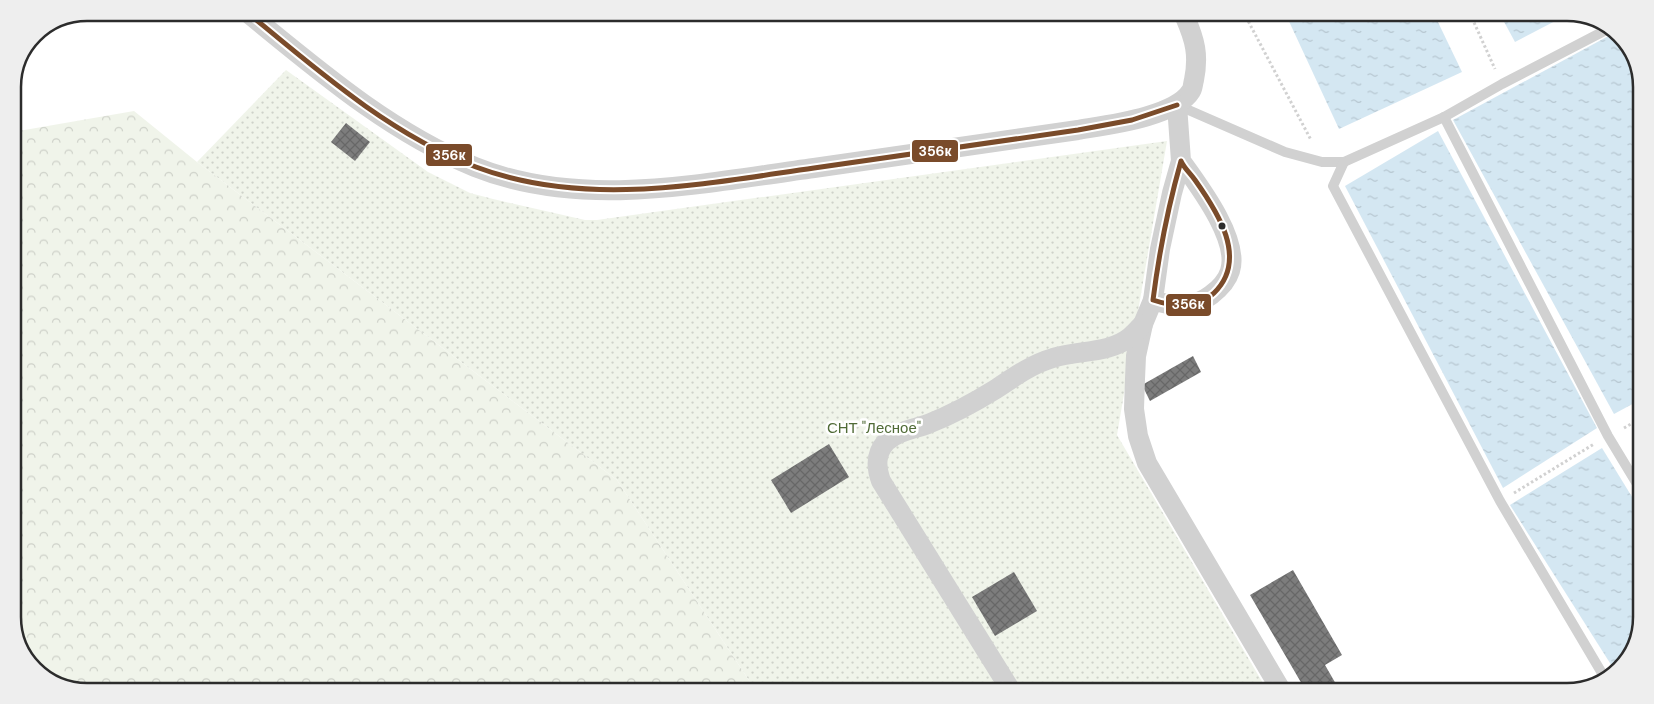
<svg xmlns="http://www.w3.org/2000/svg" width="1654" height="704" font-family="'DM Sans',sans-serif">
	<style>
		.green { fill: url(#green-dots) }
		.forest { fill: url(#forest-crowns) }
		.water { fill: url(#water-ripples) }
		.building { fill: url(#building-cross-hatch) }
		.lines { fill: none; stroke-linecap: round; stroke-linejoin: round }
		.path { stroke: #d1d1d1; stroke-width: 3; stroke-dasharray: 2.5 2.5; stroke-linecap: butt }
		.lane { stroke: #d1d1d1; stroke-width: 10 }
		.street { stroke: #d1d1d1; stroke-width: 20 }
		.bus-1-casing { stroke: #fff; stroke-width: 9 }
		.bus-1 { stroke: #7a4b2a; stroke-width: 5 }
		.bus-dot { fill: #2c2c2c; stroke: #fff; stroke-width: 2 }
		.labels { text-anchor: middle; stroke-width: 5; stroke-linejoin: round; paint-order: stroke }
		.park-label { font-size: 15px; fill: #506b37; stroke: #fff }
		.rim { fill: none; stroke: #2c2c2c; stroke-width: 2.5 }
		.line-badge { stroke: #fff; stroke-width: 2 }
		.badge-label { font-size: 14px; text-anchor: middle; font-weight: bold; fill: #fff }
	</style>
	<defs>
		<pattern id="green-dots" width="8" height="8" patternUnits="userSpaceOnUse" patternTransform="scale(1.25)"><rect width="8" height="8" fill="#f0f4ea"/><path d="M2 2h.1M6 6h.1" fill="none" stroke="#ced1c9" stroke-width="1.8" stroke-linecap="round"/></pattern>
		<pattern id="forest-crowns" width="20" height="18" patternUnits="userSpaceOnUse" patternTransform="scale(1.25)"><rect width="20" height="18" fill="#f0f4ea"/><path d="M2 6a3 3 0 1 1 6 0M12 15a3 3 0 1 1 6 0" fill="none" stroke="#ced1c9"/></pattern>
		<pattern id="water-ripples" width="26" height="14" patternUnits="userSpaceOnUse" patternTransform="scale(1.25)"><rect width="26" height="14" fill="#d4e7f2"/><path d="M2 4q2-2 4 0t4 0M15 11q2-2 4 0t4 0" fill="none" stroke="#b6c6d0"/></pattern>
		<pattern id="building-cross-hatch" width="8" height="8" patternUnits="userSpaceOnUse" patternTransform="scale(1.25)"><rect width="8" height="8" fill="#7d7d7d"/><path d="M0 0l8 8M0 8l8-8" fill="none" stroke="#676767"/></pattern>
	</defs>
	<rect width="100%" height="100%" fill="#fff"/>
	<path class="green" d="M286,70L428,172L470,193L493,199L585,220H597L1167,141L1117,435L1267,690L754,688L617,480L197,162Z"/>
	<path class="forest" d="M134,111L197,162L617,480L754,688L59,686L28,662L13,622V132Z"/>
	<g class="water">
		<path d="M1287,17L1436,18L1462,72L1339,129Z"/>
		<path d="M1502,18H1561L1515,42Z"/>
		<path d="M1614,33L1629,46L1641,83L1638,401L1614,414L1453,120Z"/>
		<path d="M1438,131L1597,428L1503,488L1345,186Z"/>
		<path d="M1602,448L1637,505L1636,645L1615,671L1510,505Z"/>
	</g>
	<g class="building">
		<path d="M346,123L370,142L355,161L331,142Z"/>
		<path d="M1193,356L1201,372L1150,401L1142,385Z"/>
		<path d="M829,444L849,477L791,513L771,480Z"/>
		<path d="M1293,570L1342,655L1325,665L1340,691H1306L1250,595Z"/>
		<path d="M1014,572L1037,611L995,636L972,597Z"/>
	</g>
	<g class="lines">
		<g class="path">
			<path d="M1246,17L1311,140"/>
			<path d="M1472,18L1495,69"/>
			<path d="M1624,428L1638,420"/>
			<path d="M1514,493L1594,444"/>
		</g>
		<g class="lane">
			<path d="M1177,105L1285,152L1322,162H1344L1444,117L1502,84L1608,29"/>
			<path d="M1444,117L1608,436L1637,484"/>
			<path d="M1344,162L1333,186L1500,501L1606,680"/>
		</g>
		<g class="street">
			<path d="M248,13C319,71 390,132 475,167C582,210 703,183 814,168C902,156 990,143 1078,130C1107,125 1175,117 1191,91C1193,88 1193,83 1194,80C1199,55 1195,40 1185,17"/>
			<path d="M1177,105L1181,161L1172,193L1160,249L1153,300C1173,307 1193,309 1211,295C1219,289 1227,281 1230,271C1240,240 1199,186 1181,161"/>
			<path d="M1153,300L1143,324L1136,356L1135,379L1134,409L1138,436L1147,463L1281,690"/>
			<path d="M1010,689L881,481C876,467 875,454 886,442C897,431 914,429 928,424C951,415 975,402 996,389C1014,377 1032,364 1053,358C1077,350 1109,354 1130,337C1135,333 1139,328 1143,324"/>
		</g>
		<g class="bus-1-casing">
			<g id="bus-1">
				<path d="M248,13C317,70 391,135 476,167C585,208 702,184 814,168C902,156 990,143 1078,130L1132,120L1177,105"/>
				<path d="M1181,161C1184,168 1190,173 1195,180C1217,211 1249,259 1214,293C1197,309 1174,307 1153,300C1159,253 1168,207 1181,161Z"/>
			</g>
		</g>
		<use href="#bus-1" class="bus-1"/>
	</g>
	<circle class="bus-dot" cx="1222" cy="226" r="4.5"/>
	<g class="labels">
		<g class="park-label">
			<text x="874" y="433">СНТ "Лесное"</text>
		</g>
	</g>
	<path d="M0 0H1654V704H0ZM87 21H1567A66 66 0 0 1 1633 87V617A66 66 0 0 1 1567 683H87A66 66 0 0 1 21 617V87A66 66 0 0 1 87 21Z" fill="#eee" fill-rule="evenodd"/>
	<path class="rim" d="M87 21H1567A66 66 0 0 1 1633 87V617A66 66 0 0 1 1567 683H87A66 66 0 0 1 21 617V87A66 66 0 0 1 87 21Z"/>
	<g class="line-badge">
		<rect x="911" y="139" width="48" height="24" rx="5" fill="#7a4b2a"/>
		<rect x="425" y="143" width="48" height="24" rx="5" fill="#7a4b2a"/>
		<rect x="1165" y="293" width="47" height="24" rx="5" fill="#7a4b2a"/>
	</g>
	<g class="badge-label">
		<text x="935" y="156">356к</text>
		<text x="449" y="160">356к</text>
		<text x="1188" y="309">356к</text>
	</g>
</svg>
